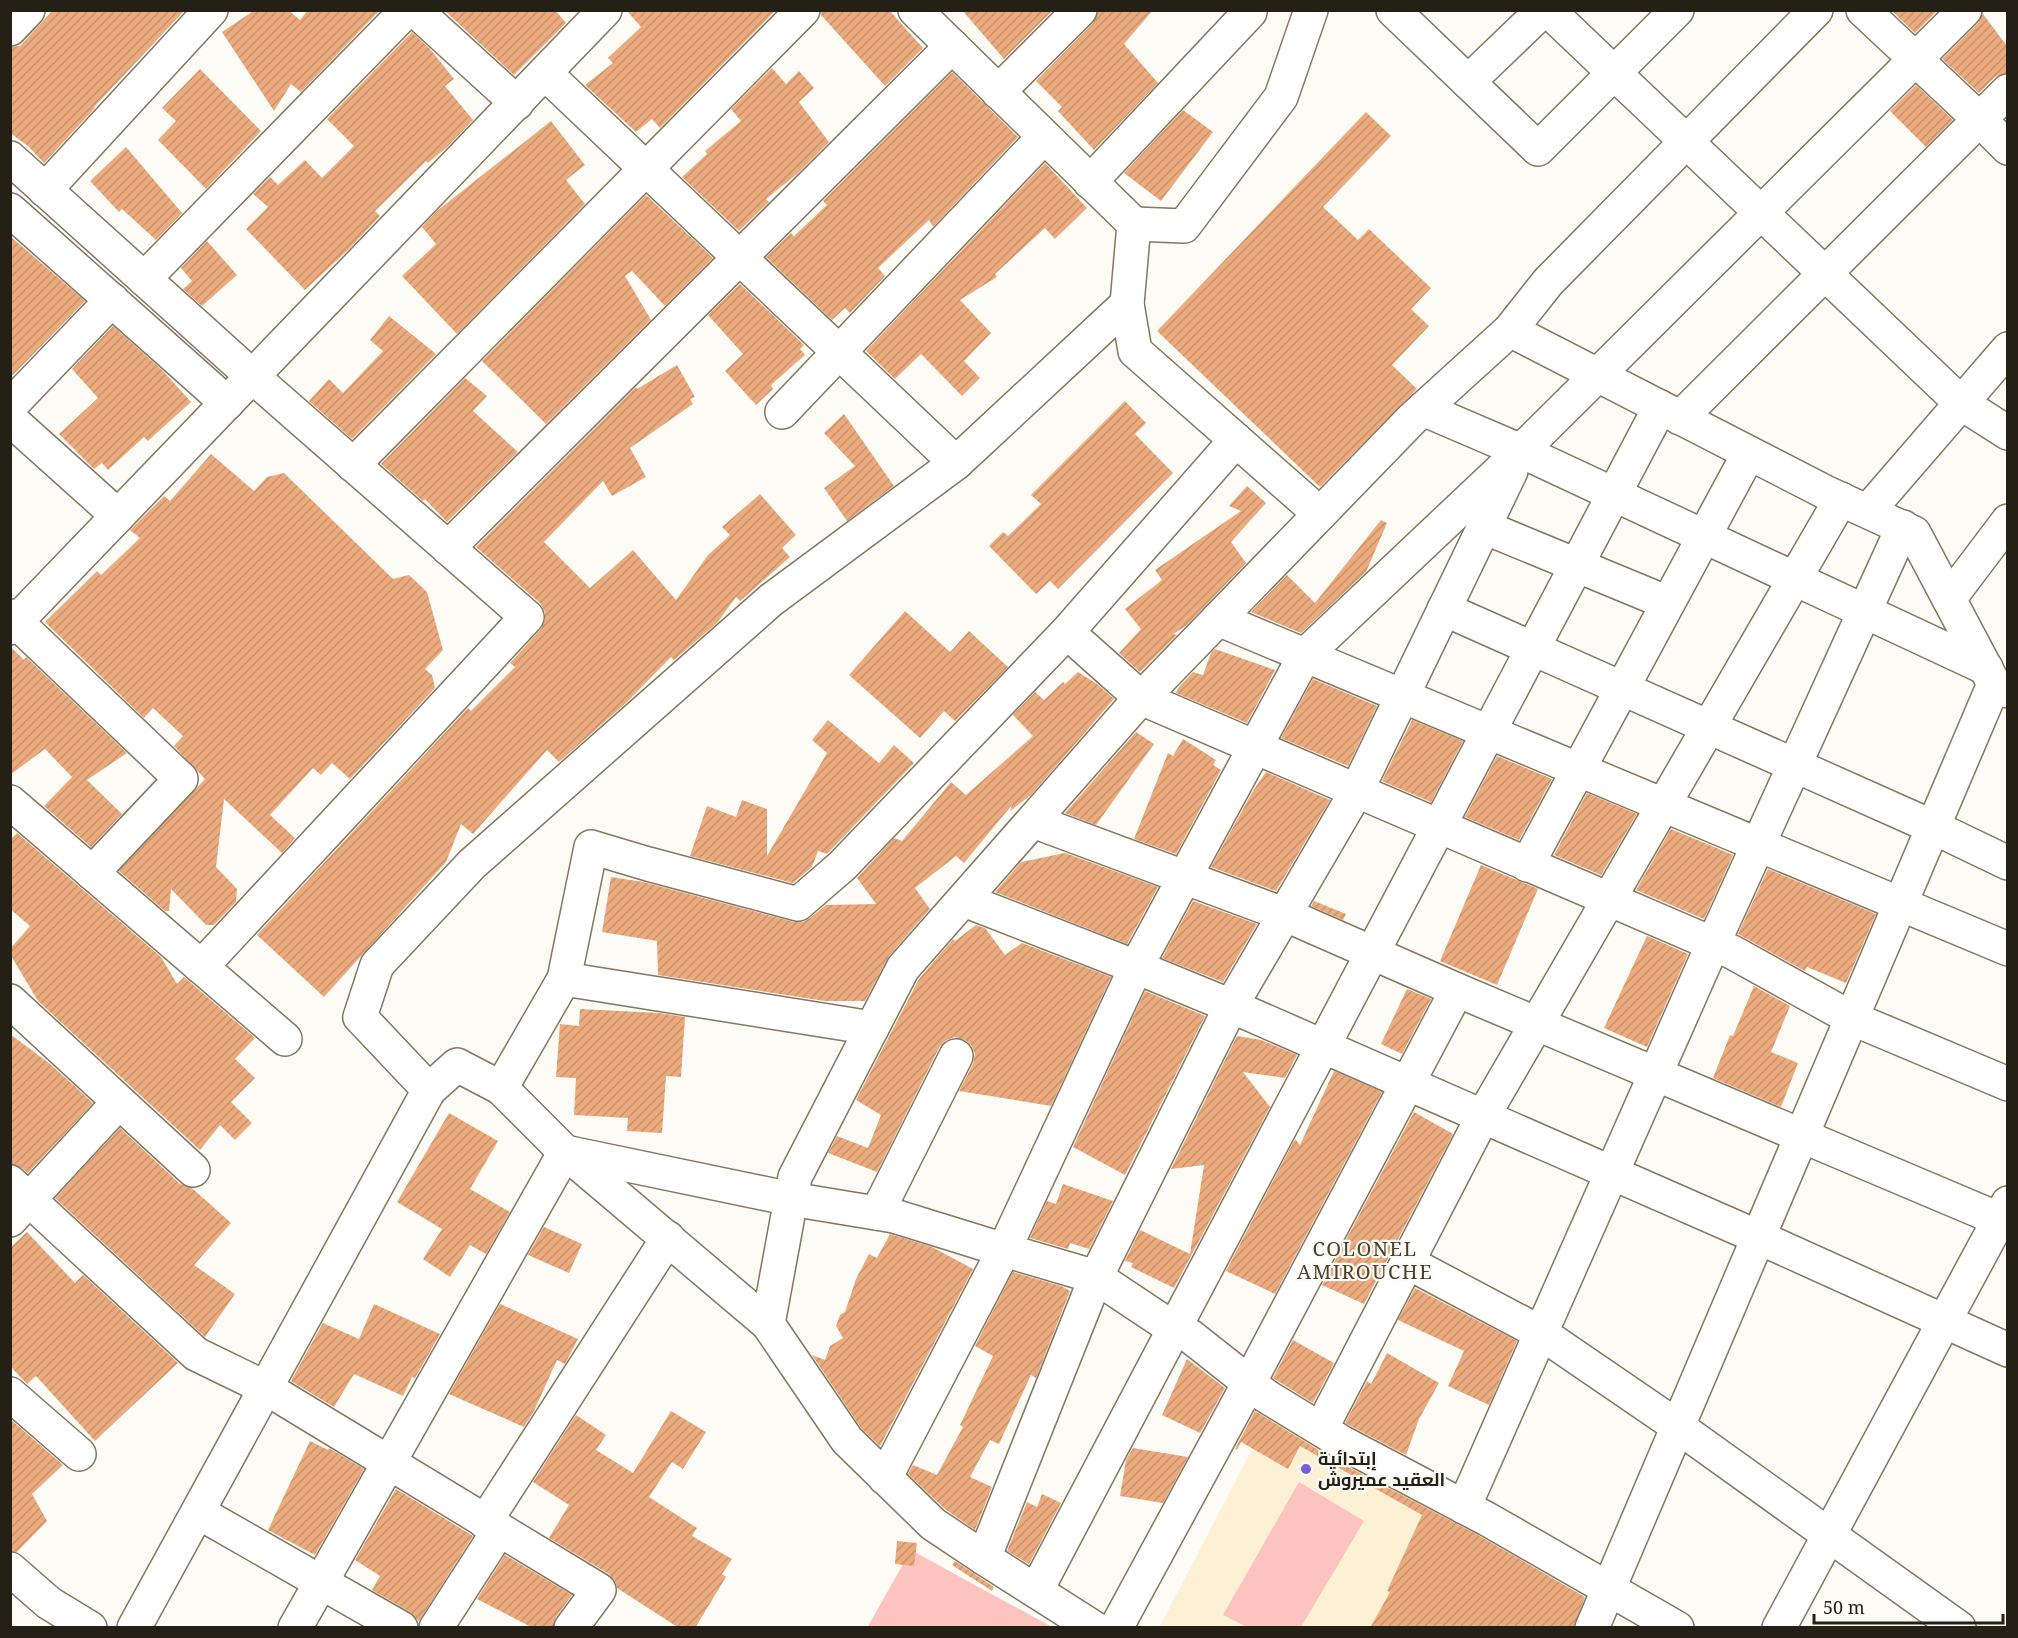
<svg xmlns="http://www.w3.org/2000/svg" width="2018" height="1638" font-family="'Noto Serif',Cairo,serif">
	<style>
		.built { fill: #fdf1d5 }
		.garden { fill: #fdc4bf }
		.building { fill: url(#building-hatch) }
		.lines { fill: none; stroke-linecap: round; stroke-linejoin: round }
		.minor-casing { stroke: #82775f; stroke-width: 36 }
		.minor { stroke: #fff; stroke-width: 33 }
		.poi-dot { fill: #7761db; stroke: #fdfbf5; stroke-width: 2 }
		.labels { text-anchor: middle; stroke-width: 4.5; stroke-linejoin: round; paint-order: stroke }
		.poi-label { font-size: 18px; font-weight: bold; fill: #242016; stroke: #fdfbf5; text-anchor: start }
		.neighbourhood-label { font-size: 20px; letter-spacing: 1.5px; fill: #4b412b; stroke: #fdfbf5 }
	</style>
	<defs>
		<pattern id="building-hatch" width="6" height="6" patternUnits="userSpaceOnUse" patternTransform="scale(1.5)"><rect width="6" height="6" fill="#ecab7e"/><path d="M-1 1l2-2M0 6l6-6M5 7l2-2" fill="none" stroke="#ca936c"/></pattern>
	</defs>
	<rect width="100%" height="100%" fill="#fdfbf5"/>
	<path class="built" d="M1271,1413L1472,1526L1428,1627L1159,1628Z"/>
	<g class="garden">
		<path d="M1299,1482L1364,1521L1301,1627H1247L1223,1615Z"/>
		<path d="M911,1550L1052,1627L867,1628Z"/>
	</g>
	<g class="building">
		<path d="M53,10H185L94,107L95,108L44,163L28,146L10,133V47L20,46Z"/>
		<path d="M255,10H288L300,20L308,10H380L301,92L291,84L274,111L222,32Z"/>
		<path d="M444,10H555L566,23L514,75Z"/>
		<path d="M626,10H776L660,128L652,119L636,132L585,85L613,63L608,58L641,27Z"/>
		<path d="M821,10H889L923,48L885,86L821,15Z"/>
		<path d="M962,10H1052V11L1004,59Z"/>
		<path d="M1098,10H1153L1124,44L1158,83L1094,150L1058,111L1062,107L1036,81L1093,23Z"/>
		<path d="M1891,10H1938L1915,33Z"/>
		<path d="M1983,14L2007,46V73L1995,77L1979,93L1942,59L1978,23Z"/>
		<path d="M412,32L430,49L454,79L445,86L473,120L447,147L428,163L426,161L375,211L380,216L349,249L305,290L246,229L268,207L253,194L270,177L278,185L305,160L322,178L354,146L327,119Z"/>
		<path d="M772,68L786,84L799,71L814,88L799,102L829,142L797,174L766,199L769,202L739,231L682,177L707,154L705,151L741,121L731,109Z"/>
		<path d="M200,69L261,131L206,189L158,140L176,121L162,108Z"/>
		<path d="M952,72L1018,137L933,227L929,220L878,268L885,276L850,313L845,308L832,320L766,257L791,233L794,236L827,205L823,201Z"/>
		<path d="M1916,85L1953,120L1926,147L1890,111Z"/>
		<path d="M1183,110L1213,132L1161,201L1124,173Z"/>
		<path d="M1366,112L1391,136L1323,207L1358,240L1369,229L1431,288L1411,309L1429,326L1392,365L1417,389L1320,487L1157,331Z"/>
		<path d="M551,121L585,165L566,180L585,204L457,334L402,276L436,244L422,227L437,211Z"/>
		<path d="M126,147L182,213L156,240L122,209L119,212L90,181Z"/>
		<path d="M1045,163L1087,208L1055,239L1045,228L995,274L997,277L960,300L991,333L964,361L980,378L962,396L921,354L895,379L866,351Z"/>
		<path d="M646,195L713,258L665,306L632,271L625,276L651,320L546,424L482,361Z"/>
		<path d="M10,236L85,301L10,378Z"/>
		<path d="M207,241L237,275L202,306L183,289L192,281L181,268Z"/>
		<path d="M740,284L804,345L800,349L805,355L771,385L773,389L756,405L725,371L743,354L708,315Z"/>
		<path d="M389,316L436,354L352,439L309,401L329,379L343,393L383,351L370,340Z"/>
		<path d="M113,326L163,371L191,402L148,441L144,437L108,470L102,463L94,469L59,434L98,398L72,369Z"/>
		<path d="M677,365L695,397L690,399L693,404L630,448L646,477L612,496L603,481L544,542L590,588L633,550L676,600L708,555L730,535L722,527L760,494L796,535L782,548L790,557L740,601L736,597L717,623L674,660L671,657L626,703L559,762L547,750L473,834L461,824L446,862L324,997L257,935L468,708L471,711L515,667L510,663L541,629L545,620V612L540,603L476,547L636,387L637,389Z"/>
		<path d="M465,378L487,396L473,411L518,452L447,522L425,499L423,501L381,464Z"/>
		<path d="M1125,401L1146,423L1135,434L1173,473L1058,589L1050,581L1036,594L989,546L1003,532L1008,536L1041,504L1031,495Z"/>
		<path d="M844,414L894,486L847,521L824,488L855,466L824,433Z"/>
		<path d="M211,454L254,491L267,477L284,473L393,579L409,575L427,592L443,650L425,669L432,675L435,688L350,779L332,763L321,775L313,768L270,815L295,838L282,853L224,799L216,867L237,889L236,902L214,925H206L171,889L169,911H165L119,871L205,779L174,746L183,736L153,708L144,718L45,622L97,571L101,575L140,538L130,530L164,496L170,501Z"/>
		<path d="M1247,486L1266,503L1231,542L1246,563L1186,626L1173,634L1177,635L1140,672L1119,653L1141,629L1125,609L1162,580L1155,570L1241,511L1229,506Z"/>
		<path d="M1381,520L1387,523L1366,572L1301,633L1251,612L1287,575L1315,603Z"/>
		<path d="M905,611L950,652L969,631L1008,667L955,721L944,711L920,738L849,675Z"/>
		<path d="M10,646L24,660L26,657L127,753L87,780L122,814L91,847L44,806L72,777L45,749L10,775Z"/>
		<path d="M1215,649L1275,670L1247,723L1176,693L1178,688L1193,672L1203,675L1211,653Z"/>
		<path d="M1078,672L1097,684L1114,699L1031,795L1010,811L1012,805L964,863L956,856L915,888L930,909L889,956L865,1001H825L658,975L657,941L602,932L611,877L643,882L794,922H803L810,918L826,905L876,904L857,878L894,838L902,841L951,782L966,795L1033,736L1013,715L1035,692L1044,700L1063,682L1065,684Z"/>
		<path d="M1313,679L1377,706L1348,766L1281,738Z"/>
		<path d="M828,720L879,763L894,745L914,763L829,852L827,854L818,851L812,867L793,883L690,856L707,806L736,817L742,800L767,809V856L827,753L812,740Z"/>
		<path d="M1412,720L1463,741L1431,802L1382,781Z"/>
		<path d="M1136,732L1154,744L1096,825L1065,813Z"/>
		<path d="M1183,739L1216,760L1213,765L1221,770L1176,854L1134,839L1168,753L1173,756Z"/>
		<path d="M1497,756L1552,779L1519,840L1465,817Z"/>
		<path d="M1266,772L1330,800L1276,891L1211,867L1253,791Z"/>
		<path d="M1587,793L1637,814L1601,875L1554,855Z"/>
		<path d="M1671,829L1733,855L1704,919L1636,890Z"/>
		<path d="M17,833L161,957L177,984L184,977L255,1038L235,1059L255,1078L231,1102L252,1123L235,1140L220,1125L200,1150L38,1001L10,954V949L30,926L10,909V840Z"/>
		<path d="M1065,853L1158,887L1127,944L995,892L1021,862Z"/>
		<path d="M1481,865L1538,889L1497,985L1440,961Z"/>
		<path d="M1768,869L1876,914L1846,983L1807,967L1805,971L1738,934Z"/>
		<path d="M1193,901L1257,924L1223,982L1162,958Z"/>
		<path d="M1314,901L1346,914L1343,920L1311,906Z"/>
		<path d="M976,925L985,928L1005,955L1022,943L1111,977L1051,1106L959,1091L973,1064L975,1054L971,1045L965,1040L954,1037L945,1041L939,1048L877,1172L828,1153L837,1136L868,1148L881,1115L856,1100L919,979L953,939L955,941Z"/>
		<path d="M1647,936L1688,954L1647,1047L1604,1028Z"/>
		<path d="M1754,986L1790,1006L1771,1052L1798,1063L1781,1107L1713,1078L1730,1035L1733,1036Z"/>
		<path d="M1407,989L1431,999L1402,1054L1381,1044Z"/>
		<path d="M1145,991L1205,1016L1125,1175L1073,1147Z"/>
		<path d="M580,1009L659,1013L685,1017L681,1077L666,1076L662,1133L627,1131L628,1118L574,1115L576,1078L556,1077L560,1024L579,1026Z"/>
		<path d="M10,1034L50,1064L93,1103L28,1173L22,1168L10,1164Z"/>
		<path d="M1237,1036L1261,1040L1297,1055L1285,1078L1243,1072L1270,1107L1174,1288L1131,1267L1133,1263L1125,1261L1140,1230L1190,1254L1204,1165L1171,1169Z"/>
		<path d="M1334,1071L1382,1092L1275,1294L1226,1271L1295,1139L1300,1145Z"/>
		<path d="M1414,1112L1453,1134L1364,1304L1322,1285Z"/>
		<path d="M449,1113L498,1141L470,1189L510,1212L486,1254L470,1245L450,1277L423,1259L442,1229L397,1202Z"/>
		<path d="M120,1128L180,1184L192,1188L231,1223L194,1265L235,1294L205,1337L55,1198Z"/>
		<path d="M1063,1184L1113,1201L1089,1249L1070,1243L1068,1249L1030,1238L1047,1201L1056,1204Z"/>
		<path d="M544,1227L582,1244L569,1273L528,1255Z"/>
		<path d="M27,1232L75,1283L83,1275L178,1363L95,1441L36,1376L27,1384L10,1366V1248Z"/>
		<path d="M890,1234L932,1247L973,1269L880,1446L861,1428L812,1355L825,1360L830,1346L843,1338L836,1326L840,1315L845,1312L856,1279L869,1254L877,1258Z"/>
		<path d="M1013,1272L1061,1286L1070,1291L1036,1378L1031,1375L999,1444L990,1440L970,1477L992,1487L975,1530L945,1509L908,1474L913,1465L937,1475L963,1427L960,1425L993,1356L975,1346Z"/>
		<path d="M1415,1288L1517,1341L1489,1405L1448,1386L1464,1351L1398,1320Z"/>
		<path d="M374,1304L440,1334L415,1378L412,1377L403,1396L354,1374L334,1407L291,1381L323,1323L359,1339Z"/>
		<path d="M500,1304L578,1339L565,1364L557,1360L534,1411L524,1427L449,1394Z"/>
		<path d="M1293,1340L1334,1363L1313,1403L1273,1378Z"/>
		<path d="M1387,1353L1439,1383L1419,1419L1406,1455L1345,1423L1367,1381L1371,1384Z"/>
		<path d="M1187,1359L1225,1388L1200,1433L1162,1415Z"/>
		<path d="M671,1411L706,1432L683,1469L672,1462L649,1497L697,1528L692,1536L732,1559L722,1574L726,1577L695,1628H679L617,1588L615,1581L609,1574L549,1538L569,1505L533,1482L576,1415L606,1435L596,1450L633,1473Z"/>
		<path d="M1255,1411L1333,1459L1478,1535L1585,1597L1574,1628H1370L1390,1592L1387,1591L1422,1515L1300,1446L1288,1469L1241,1442L1237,1450L1235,1449Z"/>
		<path d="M10,1419L63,1465L32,1494L47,1521L17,1552L10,1551Z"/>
		<path d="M310,1441L328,1450L329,1448L364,1469L315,1555L268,1530Z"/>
		<path d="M1133,1448L1188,1457L1163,1503L1120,1496L1126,1460Z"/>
		<path d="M396,1489L473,1536L419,1621L410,1612L372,1590L380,1576L355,1560Z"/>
		<path d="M1042,1494L1061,1503L1029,1564L1007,1551L1027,1502L1037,1507Z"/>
		<path d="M897,1541L917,1543L914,1566L895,1564Z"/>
		<path d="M505,1555L572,1595L556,1617L553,1628H533L477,1599Z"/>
		<path d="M955,1561L994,1587L992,1591L952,1565Z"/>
	</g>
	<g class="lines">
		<g class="minor-casing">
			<g id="minor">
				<path d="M415,10L517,103"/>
				<path d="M915,10L1134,224"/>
				<path d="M1311,10L1281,97L1184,226L1134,224L1127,304L956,463L771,600L472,864L377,965L360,1017L429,1090L457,1065L501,1088L564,979L591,847L648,864L798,904L842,866L1067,632L1141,698L1732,952L1851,1018L2008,1084"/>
				<path d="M1393,10L1538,149L1677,10"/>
				<path d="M1548,10L1961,403L2008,433"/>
				<path d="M1863,10L1979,119L2008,148"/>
				<path d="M10,29L28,10"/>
				<path d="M545,73L956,463"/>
				<path d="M1468,82L1543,10"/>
				<path d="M998,92L1080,10"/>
				<path d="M10,158L252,376L527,617L201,967"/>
				<path d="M1090,182L1250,12"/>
				<path d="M45,190L211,10"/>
				<path d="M10,210L227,403"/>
				<path d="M144,279L407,10"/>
				<path d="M1127,304L1135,351L1320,514"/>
				<path d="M1510,330L1825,492L1914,533L1994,684L2008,691"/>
				<path d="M10,406L112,300"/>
				<path d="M1423,409L1521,451L1986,668"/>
				<path d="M782,412L1044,137"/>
				<path d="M1680,418L2008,91"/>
				<path d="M10,419L118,516"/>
				<path d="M353,465L803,10"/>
				<path d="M1868,511L2008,349"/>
				<path d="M1484,527L1668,603"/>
				<path d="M448,548L952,46"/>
				<path d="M1949,599L2008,521"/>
				<path d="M1444,609L1933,827L2008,863"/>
				<path d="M10,616L181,779L92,873"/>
				<path d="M1218,619L2008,949"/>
				<path d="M10,628L605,10"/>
				<path d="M1067,632L1236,440"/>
				<path d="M10,802L285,1039"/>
				<path d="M1033,821L1286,915L1457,990L2008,1223"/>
				<path d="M1527,865L1749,453"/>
				<path d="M964,900L1136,967L1231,1006L1758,1237L2008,1350"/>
				<path d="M564,979L872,1028"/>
				<path d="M10,1001L193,1170"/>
				<path d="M501,1088L565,1152L768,1324"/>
				<path d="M10,1182L196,1354L266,1388L599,1590L571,1628"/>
				<path d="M877,1213L956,1056"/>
				<path d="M10,1220L119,1102"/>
				<path d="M1407,1262L1541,1333L1677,1426L1959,1628"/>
				<path d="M10,1394L79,1454"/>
				<path d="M1321,1429L1482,1118L1841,499"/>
				<path d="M885,1478L1004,1250L1136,967L1305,655L1521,451L1965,10"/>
				<path d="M1464,1507L1713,944L1903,527"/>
				<path d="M198,1512L401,1628"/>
				<path d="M485,1522L668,1238"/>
				<path d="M984,1558L1096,1277L1231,1006L1356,792L1511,471"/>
				<path d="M10,1569L49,1603L90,1628"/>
				<path d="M1036,1591L1660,407"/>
				<path d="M134,1628L429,1090"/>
				<path d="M295,1628L565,1152L791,1199L894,1216L1004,1250L1096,1277L1174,1329L1190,1336L1266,1396L1343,1443L1487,1519L1677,1628"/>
				<path d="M436,1628L499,1530"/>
				<path d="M1094,1628L984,1558L933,1524L847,1440L768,1324L795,1177L903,968L1131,709L1412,419L1510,330L1548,282L1816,10"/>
				<path d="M1116,1628L1249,1383L1457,990"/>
				<path d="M1592,1628L1994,684"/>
				<path d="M1779,1628L2008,1203"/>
			</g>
		</g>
		<use href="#minor" class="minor"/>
	</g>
	<circle class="poi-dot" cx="1306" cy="1469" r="6"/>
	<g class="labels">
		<g class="poi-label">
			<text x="1318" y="1465">إبتدائية<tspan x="1318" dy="21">العقيد عميروش</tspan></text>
		</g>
		<g class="neighbourhood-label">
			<text x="1365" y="1256">COLONEL<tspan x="1365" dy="23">AMIROUCHE</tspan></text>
		</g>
	</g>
	<rect width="2018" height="1638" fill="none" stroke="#242016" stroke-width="24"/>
	<path d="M1814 1614v9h189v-9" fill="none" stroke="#242016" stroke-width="3"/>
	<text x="1823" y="1614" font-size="18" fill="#242016" stroke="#fdfbf5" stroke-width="4.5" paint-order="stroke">50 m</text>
</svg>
